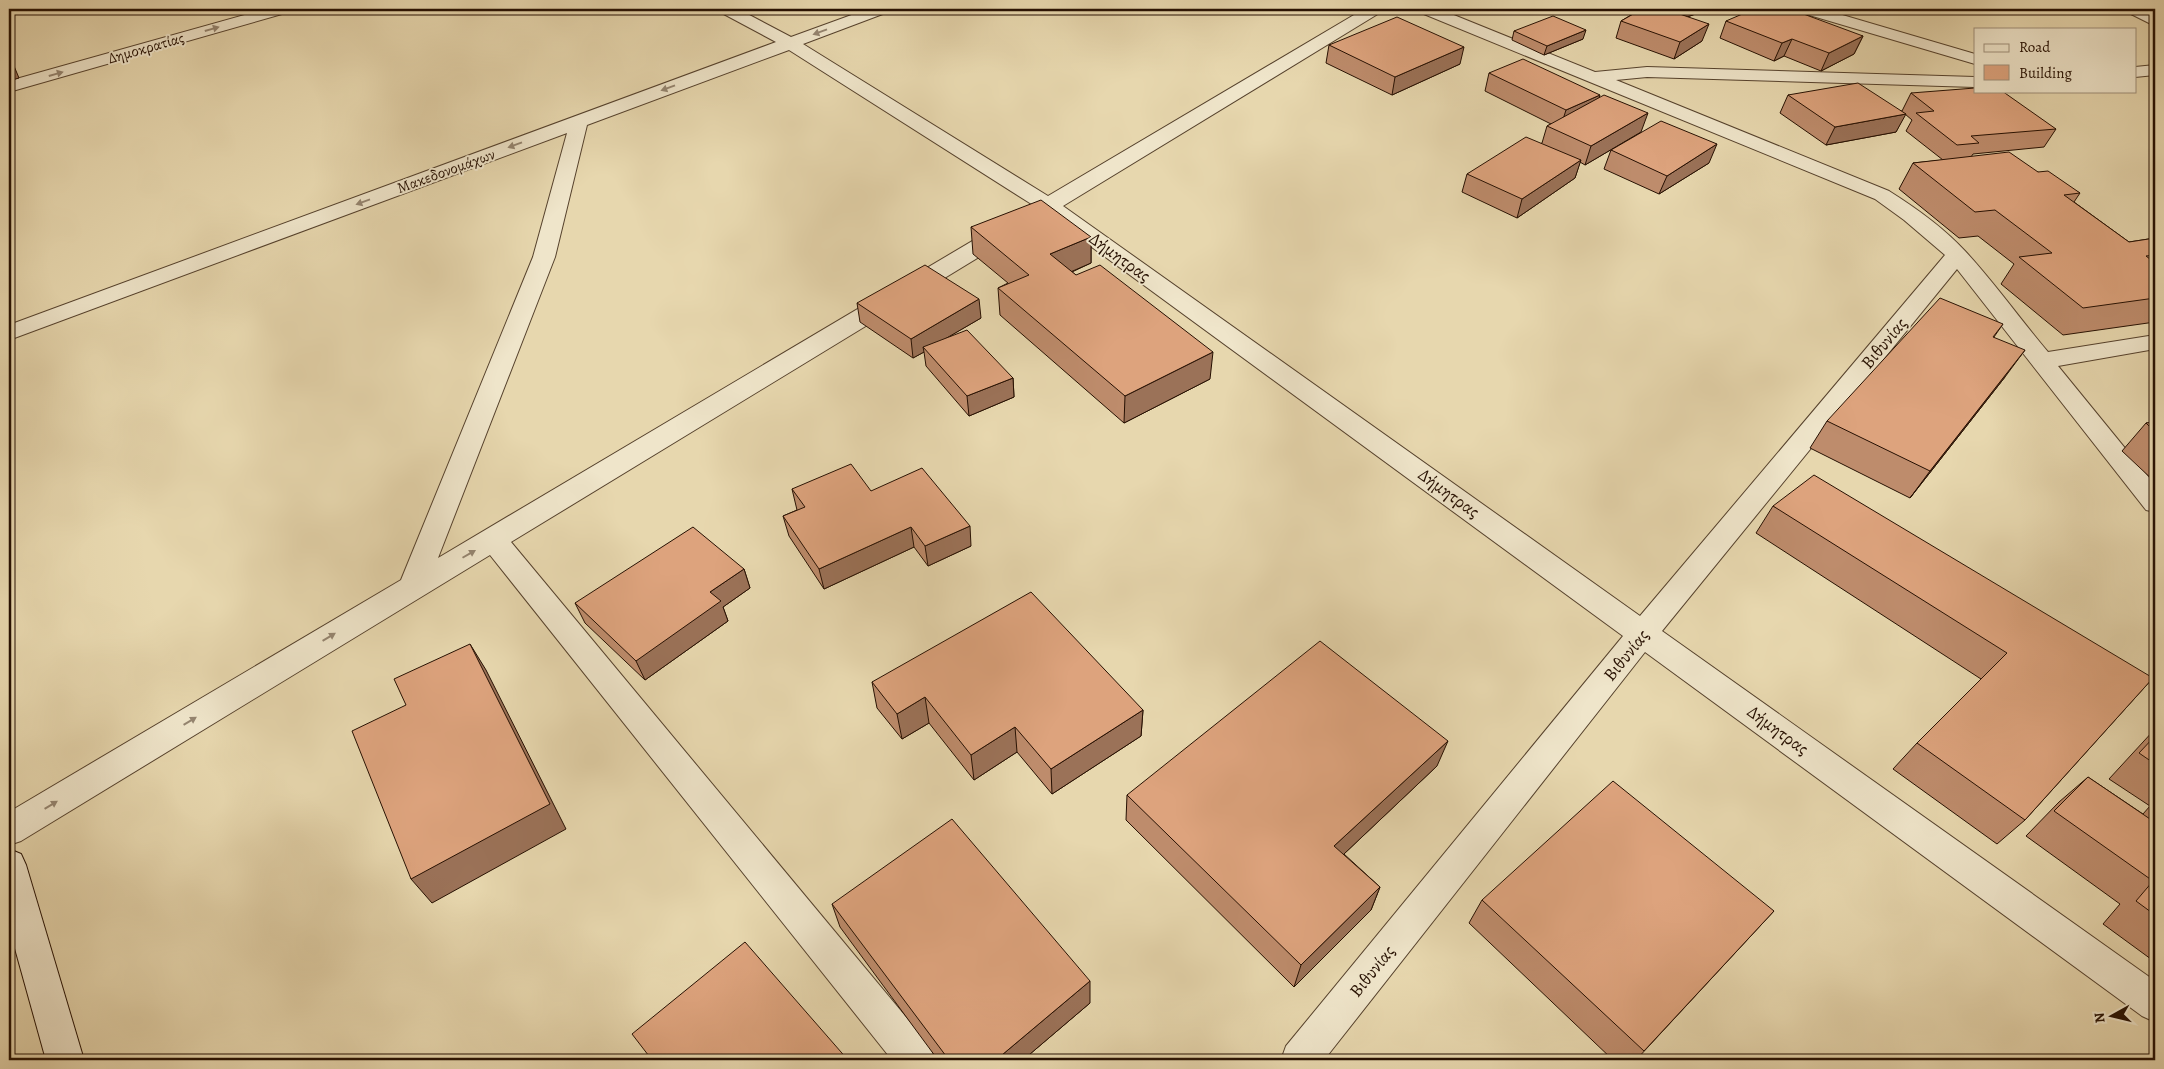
<svg xmlns="http://www.w3.org/2000/svg" width="2164" height="1069" font-family="Alegreya,serif">
	<style>
		.lines { fill: none; stroke-linecap: round; stroke-linejoin: round }
		.street-casing { stroke: #56422d; stroke-width: 2 }
		.secondary-casing { stroke: #261002; stroke-width: 2 }
		.street { fill: #efe5ca; fill-rule: evenodd }
		.secondary { fill: #efe5ca; fill-rule: evenodd }
		.wall { fill: #be8c6c; stroke: #261002 }
		.shaded-wall { fill: #9b7258; stroke: #261002 }
		.building { fill: #dda37d; stroke: #261002 }
		.oneway { fill: #958570 }
		.labels { text-anchor: middle; stroke-width: 4; stroke-linejoin: round; paint-order: stroke }
		.far-street-label { font-size: 15px; fill: #261002; stroke: #efe5ca }
		.street-label { font-size: 18px; fill: #261002; stroke: #efe5ca }
	</style>
	<rect width="100%" height="100%" fill="#e7d7ae"/>
	<filter id="stains"><feTurbulence type="fractalNoise" baseFrequency=".004" numOctaves="4"/><feColorMatrix values="0 0 0 0 .2 0 0 0 0 .09 0 0 0 0 .02 0 0 0 .5 -.17"/></filter>
	<radialGradient id="worn" r=".72"><stop offset=".6" stop-color="#630" stop-opacity="0"/><stop offset="1" stop-color="#630" stop-opacity=".3"/></radialGradient>
	<g class="lines">
		<g class="street-casing">
			<g id="street">
				<path d="M266,9H291L289,12L9,92V81Z"/>
				<path d="M718,9H738L791,37L868,9H890L888,12L803,44L1048,196L1364,9H1383L1381,12L1063,206L1640,616L1945,255L1904,220L1875,199L1419,12L1417,9H1439L1595,72L1647,67L1975,77V87L1647,77L1616,80L1889,191C1916,208 1943,227 1965,251C1994,282 2020,319 2048,352L2155,335V349L2058,366L2155,485V512L2146,510L1957,269L1662,631L2155,981V1022L2142,1016L1645,652L1324,1060H1281L1286,1046L1623,636L1048,215L511,542L930,1046L935,1060H892L490,555L21,841L9,845V812L401,580L533,257L567,133L9,340V325L776,42L720,12ZM789,50L1033,205L438,558L555,257L587,125Z"/>
				<path d="M1797,9H1822L1975,54V64L1799,12Z"/>
				<path d="M2125,9H2145L2155,14V26L2127,12Z"/>
				<path d="M2155,65V75L2135,77V67Z"/>
			</g>
		</g>
		<g class="secondary-casing">
			<path id="secondary" d="M9,849L21,854L26,865L84,1060H46L9,927Z"/>
		</g>
		<use href="#street" class="street"/>
		<use href="#secondary" class="secondary"/>
	</g>
	<g class="wall">
		<path d="M1640,9H1709L1687,17L1702,41L1674,59L1616,38L1621,21L1641,9Z"/>
		<path d="M2003,9H2048L2010,13Z"/>
		<path d="M1726,21L1863,36L1854,54L1821,71L1784,56L1774,61L1720,38Z"/>
		<path d="M1514,31L1583,39L1544,55L1512,40Z"/>
		<path d="M1329,45L1460,64L1392,95L1326,63Z"/>
		<path d="M1489,73L1599,98L1641,132L1585,165L1580,162L1575,178L1517,218L1462,192L1467,174L1542,143L1547,126L1551,124L1485,91Z"/>
		<path d="M1911,93L2056,129L2044,147L1973,154L1971,157L2038,172L2080,193L2074,202L2129,242L2155,238V322L2063,335L2001,284L2014,264L1978,236L1959,238L1899,189L1913,163L1943,160L1906,131L1912,120L1905,114L1896,132L1826,145L1780,113L1788,95L1902,111Z"/>
		<path d="M1611,150L1709,163L1659,194L1604,169Z"/>
		<path d="M971,227L1091,237V263L1072,272L1210,379L1124,423L1000,315L998,288L1008,283L973,254Z"/>
		<path d="M857,303L981,318L950,336L1013,378L1014,397L969,416L926,366L924,352L913,358L860,322Z"/>
		<path d="M2003,324L1994,337L2005,377L1910,498L1810,448L1827,421Z"/>
		<path d="M2155,422V482L2122,451L2146,423Z"/>
		<path d="M792,489L871,491L971,546L928,566L914,547L824,589L789,536L783,516L797,510Z"/>
		<path d="M1773,506L2153,678L2025,820L1997,844L1893,769L1917,743L1981,679L1756,533Z"/>
		<path d="M744,569L750,588L723,607L728,621L645,680L585,623L575,603Z"/>
		<path d="M872,682L1143,710L1141,736L1052,794L1017,752L974,780L929,723L902,739L877,708Z"/>
		<path d="M2155,729V962L2103,924L2120,904L2026,836L2059,802L2088,777L2143,814L2150,806L2109,779Z"/>
		<path d="M1437,766L1344,854L1380,887L1371,910L1294,987L1126,820L1127,795Z"/>
		<path d="M1482,900L1774,911L1636,1060H1613L1469,923Z"/>
		<path d="M832,904L1090,1003L1023,1060H938L840,927Z"/>
	</g>
	<g class="shaded-wall">
		<path d="M1676,9H1709L1671,23Z"/>
		<path d="M1709,24L1702,41L1674,59L1680,42Z"/>
		<path d="M1586,30L1583,39L1544,55L1547,46Z"/>
		<path d="M1863,36L1854,54L1821,71L1829,53Z"/>
		<path d="M1792,39L1784,56L1774,61L1782,43Z"/>
		<path d="M1464,47L1460,64L1392,95L1395,77Z"/>
		<path d="M9,54L19,78L9,81Z"/>
		<path d="M1600,95L1594,113L1560,129L1566,110Z"/>
		<path d="M1648,113L1641,132L1585,165L1591,146Z"/>
		<path d="M1906,114L1896,132L1826,145L1835,127Z"/>
		<path d="M1717,144L1709,163L1659,194L1667,176Z"/>
		<path d="M1581,160L1575,178L1517,218L1522,199Z"/>
		<path d="M1091,237V263L1050,281V254Z"/>
		<path d="M979,299L981,318L926,350L923,347L924,352L913,358L911,339Z"/>
		<path d="M2025,350L2005,377L1910,498L1930,471Z"/>
		<path d="M1213,352L1210,379L1124,423L1125,396Z"/>
		<path d="M1013,378L1014,397L969,416L967,396Z"/>
		<path d="M970,526L971,546L928,566L925,546Z"/>
		<path d="M911,527L914,547L824,589L819,569Z"/>
		<path d="M744,569L750,588L723,607L728,621L645,680L636,661L710,592Z"/>
		<path d="M470,644L486,670L566,829L432,903L411,879Z"/>
		<path d="M925,697L929,723L902,739L897,714Z"/>
		<path d="M1143,710L1141,736L1052,794L1051,769Z"/>
		<path d="M1015,727L1017,752L974,780L971,755Z"/>
		<path d="M1448,741L1437,766L1327,870L1334,846Z"/>
		<path d="M1380,887L1371,910L1294,987L1301,965Z"/>
		<path d="M1090,981V1003L1023,1060H996Z"/>
	</g>
	<g class="building">
		<path d="M1642,9H1665L1709,24L1680,42L1621,21Z"/>
		<path d="M1754,9H1790L1863,36L1829,53L1792,39L1782,43L1726,21Z"/>
		<path d="M1553,16L1586,30L1547,46L1514,31Z"/>
		<path d="M1397,17L1464,47L1395,77L1329,45Z"/>
		<path d="M1523,59L1600,95L1566,110L1489,73Z"/>
		<path d="M1858,83L1906,114L1835,127L1788,95Z"/>
		<path d="M1975,88V91H2002L2056,129L1971,136L1979,143L1957,145L1916,113L1934,111L1911,93Z"/>
		<path d="M1604,95L1648,113L1591,146L1547,126Z"/>
		<path d="M1661,121L1717,144L1667,176L1611,150Z"/>
		<path d="M1526,137L1581,160L1522,199L1467,174Z"/>
		<path d="M2009,152L2038,172L2048,171L2080,193L2064,195L2129,242L2155,238V255L2146,256L2155,263V298L2083,308L2019,257L2052,253L1995,210L1975,212L1913,163Z"/>
		<path d="M1041,200L1091,237L1050,254L1076,275L1100,265L1213,352L1125,396L998,288L1029,275L971,227Z"/>
		<path d="M925,265L979,299L911,339L857,303Z"/>
		<path d="M1940,298L2003,324L1993,337L2025,350L1930,471L1827,421Z"/>
		<path d="M967,330L1013,378L967,396L923,347Z"/>
		<path d="M2155,422V432L2146,423Z"/>
		<path d="M851,464L871,491L922,468L970,526L925,546L911,527L819,569L783,516L805,507L792,489Z"/>
		<path d="M1814,475L2153,678L2025,820L1917,743L2007,653L1773,506Z"/>
		<path d="M693,527L744,569L710,592L721,601L636,661L575,603Z"/>
		<path d="M1031,592L1143,710L1051,769L1015,727L971,755L925,697L897,714L872,682Z"/>
		<path d="M1320,641L1448,741L1334,846L1380,887L1301,965L1127,795Z"/>
		<path d="M470,644L550,804L411,879L352,731L406,705L394,679Z"/>
		<path d="M2155,736V764L2139,753Z"/>
		<path d="M2088,777L2150,819L2155,812V915L2136,901L2153,881L2054,811Z"/>
		<path d="M1613,781L1774,911L1644,1051L1482,900Z"/>
		<path d="M952,819L1090,981L996,1060H949L832,904Z"/>
		<path d="M745,942L848,1060H652L632,1034Z"/>
	</g>
	<defs><path id="oneway-solid" d="M-6-.8H1V-3.2L6.5 0L1 3.2V.8H-6Z" transform="scale(1.25)"/></defs>
	<g class="oneway">
		<use href="#oneway-solid" transform="translate(212 29) rotate(-16)"/>
		<use href="#oneway-solid" transform="translate(820 32) rotate(160)"/>
		<use href="#oneway-solid" transform="translate(56 74) rotate(-16)"/>
		<use href="#oneway-solid" transform="translate(668 88) rotate(160)"/>
		<use href="#oneway-solid" transform="translate(515 145) rotate(160)"/>
		<use href="#oneway-solid" transform="translate(363 202) rotate(160)"/>
		<use href="#oneway-solid" transform="translate(469 554) rotate(-30)"/>
		<use href="#oneway-solid" transform="translate(329 637) rotate(-31)"/>
		<use href="#oneway-solid" transform="translate(190 721) rotate(-31)"/>
		<use href="#oneway-solid" transform="translate(51 805) rotate(-31)"/>
	</g>
	<g class="labels">
		<g class="far-street-label">
			<text transform="translate(146 48) rotate(-16)" y="5">Δημοκρατίας</text>
			<text transform="translate(446 171) rotate(-20)" y="5">Μακεδονομάχων</text>
		</g>
		<g class="street-label">
			<text transform="translate(1120 257) rotate(36)" y="6">Δήμητρας</text>
			<text transform="translate(1884 343) rotate(-50)" y="6">Βιθυνίας</text>
			<text transform="translate(1449 493) rotate(36)" y="6">Δήμητρας</text>
			<text transform="translate(1626 655) rotate(-51)" y="6">Βιθυνίας</text>
			<text transform="translate(1778 730) rotate(36)" y="6">Δήμητρας</text>
			<text transform="translate(1372 971) rotate(-51)" y="6">Βιθυνίας</text>
		</g>
	</g>
	<rect width="2164" height="1069" fill="none" stroke="#e7d7ae" stroke-width="30"/>
	<rect x="10" y="10" width="2144" height="1049" fill="none" stroke="#261002" stroke-width="2.5"/>
	<rect x="15" y="15" width="2134" height="1039" fill="none" stroke="#261002"/>
	<rect x="1974" y="28" width="162" height="65" fill="#efe5ca" stroke="#9f907a"/>
	<rect x="1984" y="44" width="25" height="8" fill="#efe5ca" stroke="#9f907a"/>
	<text x="2019" y="52" font-size="15" fill="#261002">Road</text>
	<rect x="1984" y="65" width="25" height="15" fill="#dda37d" stroke="#9f907a"/>
	<text x="2019" y="78" font-size="15" fill="#261002">Building</text>
	<g transform="translate(2112 1016) rotate(262)" stroke="#efe5ca" stroke-width="4" paint-order="stroke">
	<path d="M0-4L9 19L0 12L-9 19Z" fill="#261002"/>
	<text y="-8" font-size="14" font-weight="bold" text-anchor="middle" fill="#261002">N</text>
	</g>
	<rect width="100%" height="100%" filter="url(#stains)"/>
	<rect width="100%" height="100%" fill="url(#worn)"/>
</svg>
